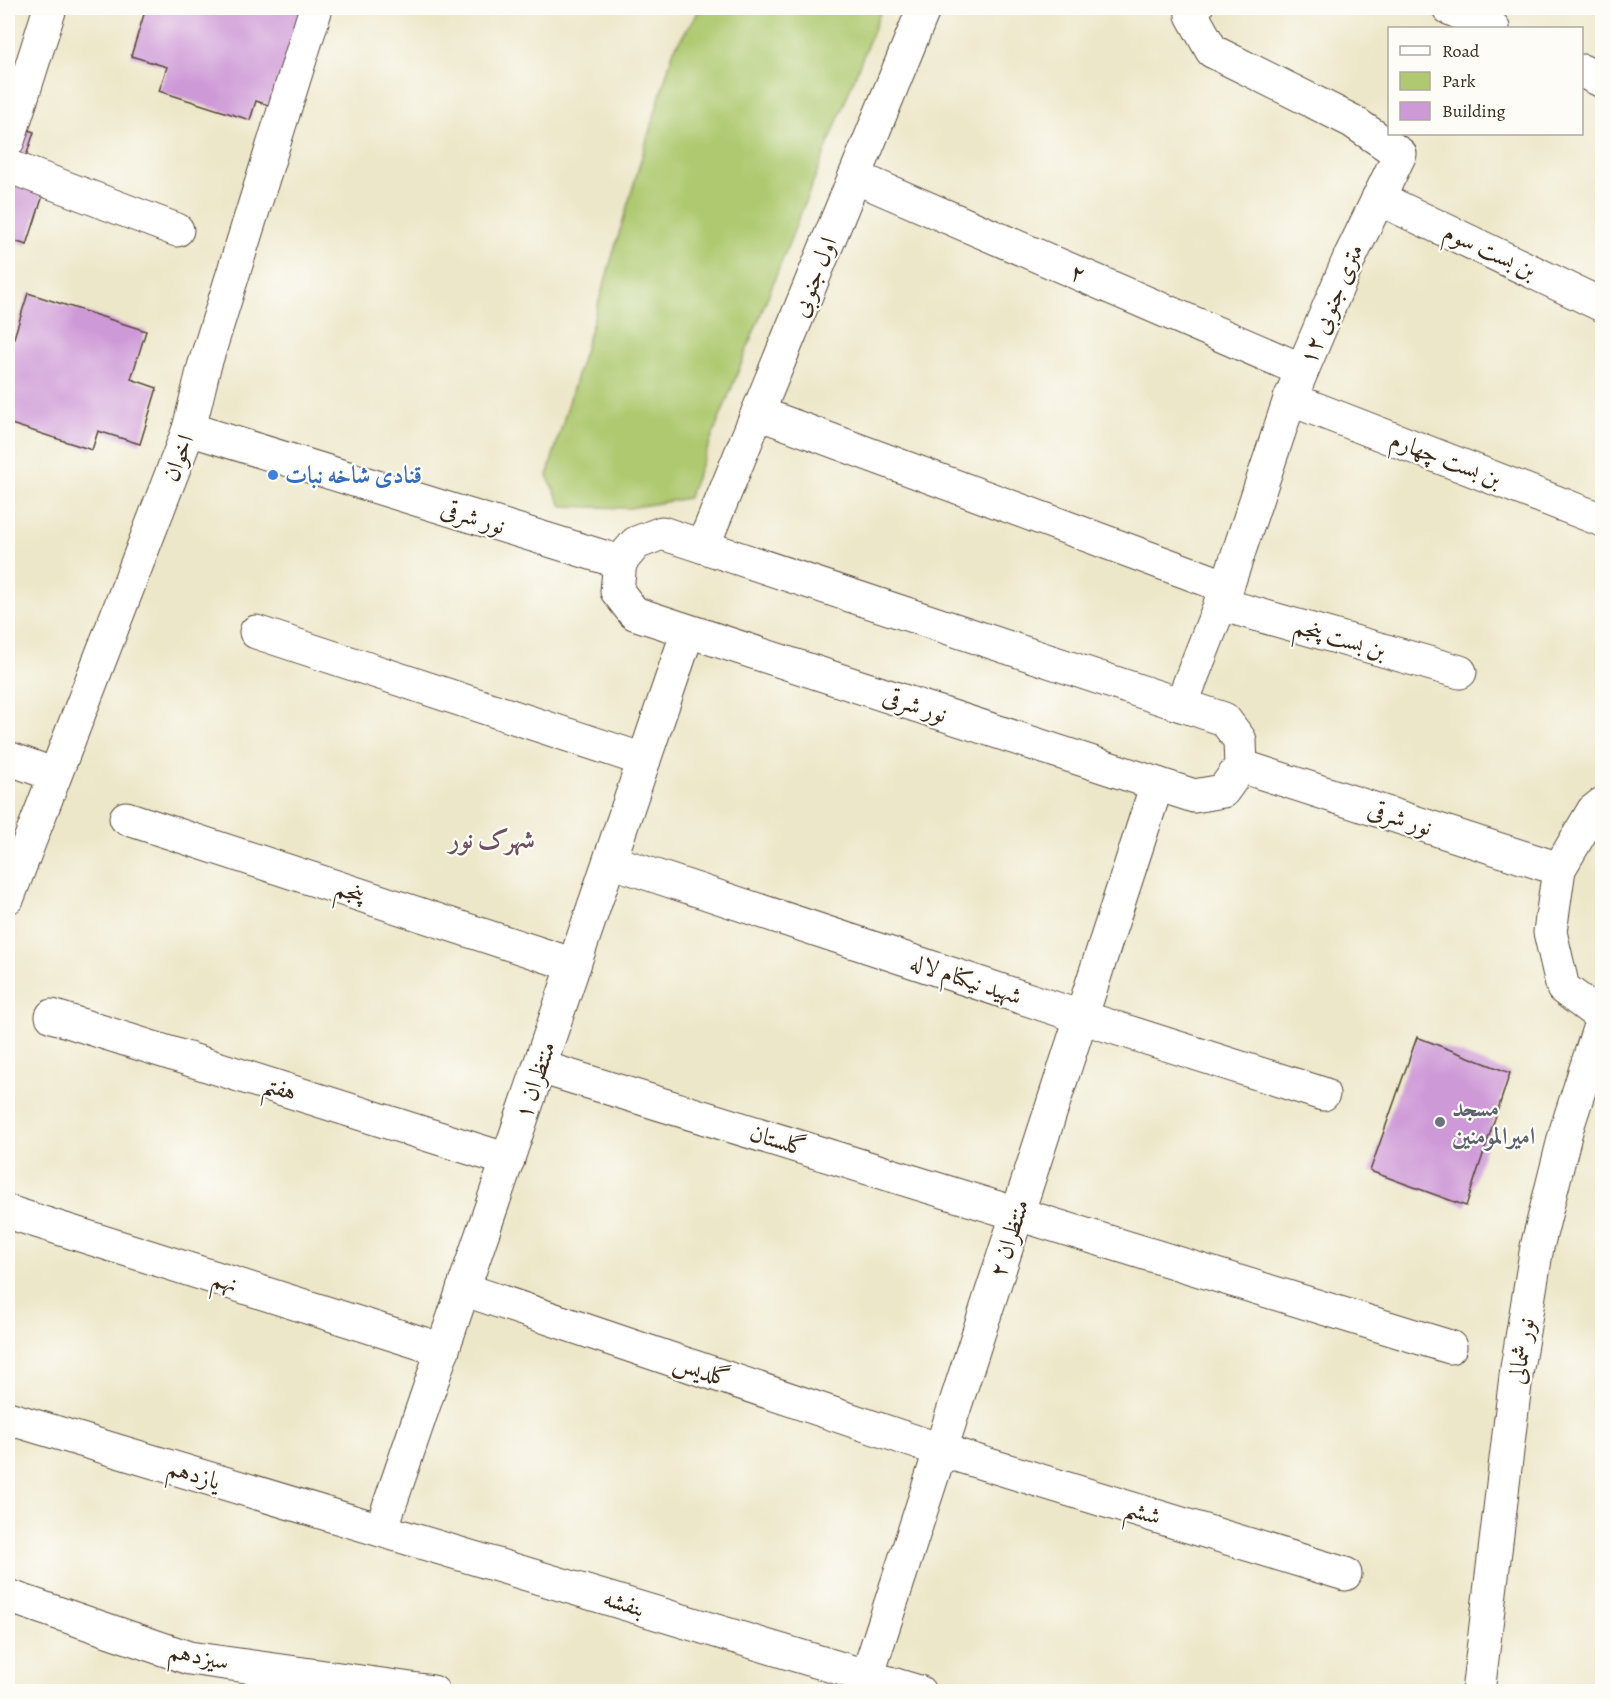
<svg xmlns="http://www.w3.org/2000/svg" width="1610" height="1699" font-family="Alegreya,Amiri,serif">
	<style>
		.green { fill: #aec970; stroke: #747a47; stroke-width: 1.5 }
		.building { fill: #ce99d7 }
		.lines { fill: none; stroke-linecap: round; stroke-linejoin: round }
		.minor-casing { stroke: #564638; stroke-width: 35 }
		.major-casing { stroke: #564638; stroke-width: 35 }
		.minor { stroke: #fff; stroke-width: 33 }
		.major { stroke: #fff; stroke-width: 33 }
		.shop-dot { fill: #3f7fe0; stroke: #fdfcf7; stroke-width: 2 }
		.worship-dot { fill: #6b7280; stroke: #fdfcf7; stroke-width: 2 }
		.labels { text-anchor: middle; stroke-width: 4.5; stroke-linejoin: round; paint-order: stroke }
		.street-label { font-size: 24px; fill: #3b2a1e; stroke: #fdfcf7 }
		.shop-label { font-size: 24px; font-weight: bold; fill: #366cbe; stroke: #fdfcf7; text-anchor: start }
		.worship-label { font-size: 24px; font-weight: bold; fill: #5b616d; stroke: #fdfcf7; text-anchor: start }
		.neighbourhood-label { font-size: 26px; font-weight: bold; fill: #6e515f; stroke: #fdfcf7 }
	</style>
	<rect width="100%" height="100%" fill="#fdfcf7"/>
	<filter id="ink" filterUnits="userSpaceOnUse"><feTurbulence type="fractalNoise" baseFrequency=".0167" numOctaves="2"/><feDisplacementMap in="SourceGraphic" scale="12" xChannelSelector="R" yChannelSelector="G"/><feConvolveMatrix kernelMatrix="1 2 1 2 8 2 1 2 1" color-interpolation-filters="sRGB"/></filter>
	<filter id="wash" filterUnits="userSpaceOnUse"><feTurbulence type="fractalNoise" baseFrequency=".008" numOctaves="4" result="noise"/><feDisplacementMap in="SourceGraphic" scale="24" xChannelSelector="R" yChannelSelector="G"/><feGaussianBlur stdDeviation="1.35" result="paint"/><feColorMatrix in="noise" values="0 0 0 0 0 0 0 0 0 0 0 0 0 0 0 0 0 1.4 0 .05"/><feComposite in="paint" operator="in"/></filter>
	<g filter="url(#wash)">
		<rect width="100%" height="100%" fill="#ede7c9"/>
		<path class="green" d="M701,8H882L688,498L629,508L562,506L547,476L674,49Z"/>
		<g id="blocks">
			<g class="building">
				<path d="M146,8H160L171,11L172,8H302L298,115L256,101L250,120L159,91L167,67L131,56Z"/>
				<path d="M8,123L34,132L18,181L45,189L27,245L8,239Z"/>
				<path d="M28,293L146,331L131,379L157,388L140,444L98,431L92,450L8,423V339L13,341Z"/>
				<path d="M1417,1037L1510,1073L1466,1206L1370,1171Z"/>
			</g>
		</g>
	</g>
	<g filter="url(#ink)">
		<use href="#blocks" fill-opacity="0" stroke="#564638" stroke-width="1.5"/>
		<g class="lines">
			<g class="minor-casing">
				<g id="minor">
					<path d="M1449,8L1493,28"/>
					<path d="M1582,71L1602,81"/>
					<path d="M8,141L50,8"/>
					<path d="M8,166L177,230"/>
					<path d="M855,177L1302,370"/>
					<path d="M1378,198L1602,305"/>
					<path d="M1290,399L1602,520"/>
					<path d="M758,413L1227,587"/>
					<path d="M189,429L620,562"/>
					<path d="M662,533L1224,719L1240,740L1241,766L1223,791L1194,796L634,613L617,591L620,562L636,543Z"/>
					<path d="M703,546L924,8"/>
					<path d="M1220,604L1460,672"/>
					<path d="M256,632L644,760"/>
					<path d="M1181,705L1227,587L1290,399L1350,257L1400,154L1352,121L1212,51L1192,15L1196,8"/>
					<path d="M8,758L55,775"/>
					<path d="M1241,766L1559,869"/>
					<path d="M126,818L574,965"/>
					<path d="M610,861L1081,1017L1323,1094"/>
					<path d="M8,897L189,429L204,367L316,8"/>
					<path d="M52,1016L508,1160"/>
					<path d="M540,1067L1450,1347"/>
					<path d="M8,1212L443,1350"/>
					<path d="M463,1289L940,1450L1345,1574"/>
					<path d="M8,1418L919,1692"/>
					<path d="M381,1530L688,631"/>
					<path d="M8,1596L189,1658L433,1692"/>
					<path d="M862,1692L1157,784"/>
				</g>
			</g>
			<g class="major-casing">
				<g id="major">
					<path d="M1602,804L1593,811L1559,869L1550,932L1563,988L1602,1017"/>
					<path d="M1478,1692L1517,1368L1537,1247L1566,1131L1602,1019"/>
				</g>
			</g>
			<use href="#minor" class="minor"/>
			<use href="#major" class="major"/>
		</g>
	</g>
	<circle class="shop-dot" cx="273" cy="475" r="6"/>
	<circle class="worship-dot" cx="1440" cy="1122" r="6"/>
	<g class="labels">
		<g class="street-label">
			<text transform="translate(1490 251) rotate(25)" y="8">بن بست سوم</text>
			<text transform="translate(1078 273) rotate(23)" y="8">۲</text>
			<text transform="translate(814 277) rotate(-68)" y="8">اول جنوبی</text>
			<text transform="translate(1331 304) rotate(-67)" y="8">۱۲ متری جنوبی</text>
			<text transform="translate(178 458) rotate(-69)" y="8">اخوان</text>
			<text transform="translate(1446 459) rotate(21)" y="8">بن بست چهارم</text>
			<text transform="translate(473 517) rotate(17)" y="8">نور شرقی</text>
			<text transform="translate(1340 638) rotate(16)" y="8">بن بست پنجم</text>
			<text transform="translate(915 705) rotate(18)" y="8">نور شرقی</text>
			<text transform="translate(1400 818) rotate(18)" y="8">نور شرقی</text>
			<text transform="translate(350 891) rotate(18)" y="8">پنجم</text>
			<text transform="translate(966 979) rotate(18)" y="8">شهید نیکنام لاله</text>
			<text transform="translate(535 1080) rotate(-71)" y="8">منتظران ۱</text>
			<text transform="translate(280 1088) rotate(17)" y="8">هفتم</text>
			<text transform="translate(778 1140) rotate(17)" y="8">گلستان</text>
			<text transform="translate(1009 1238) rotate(-72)" y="8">منتظران ۲</text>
			<text transform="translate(225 1281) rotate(18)" y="8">نهم</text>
			<text transform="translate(1521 1351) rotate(-81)" y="8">نور شمالی</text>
			<text transform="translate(702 1370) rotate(19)" y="8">گلدیس</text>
			<text transform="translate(194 1474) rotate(17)" y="8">یازدهم</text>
			<text transform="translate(1143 1512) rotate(17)" y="8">ششم</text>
			<text transform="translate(624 1603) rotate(17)" y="8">بنفشه</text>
			<text transform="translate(199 1656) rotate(12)" y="8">سیزدهم</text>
		</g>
		<g class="shop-label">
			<text x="285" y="483">قنادی شاخه نبات</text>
		</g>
		<g class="worship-label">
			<text x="1452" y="1116">مسجد<tspan x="1452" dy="28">امیرالمومنین</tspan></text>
		</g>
		<g class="neighbourhood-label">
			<text x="492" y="848">شهرک نور</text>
		</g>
	</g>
	<rect width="1610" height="1699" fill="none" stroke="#fdfcf7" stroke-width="30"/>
	<rect x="1388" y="27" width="195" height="108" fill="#fdfcf7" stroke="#afa8a0" stroke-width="1.5"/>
	<rect x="1400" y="46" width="30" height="9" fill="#ffffff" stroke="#afa8a0" stroke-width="1.5"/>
	<text x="1442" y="57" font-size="18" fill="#3b2a1e">Road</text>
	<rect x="1400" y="72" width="30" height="18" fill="#aec970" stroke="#afa8a0" stroke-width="1.5"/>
	<text x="1442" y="87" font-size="18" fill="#3b2a1e">Park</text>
	<rect x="1400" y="102" width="30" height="18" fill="#ce99d7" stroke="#afa8a0" stroke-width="1.5"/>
	<text x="1442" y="117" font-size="18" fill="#3b2a1e">Building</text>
</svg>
